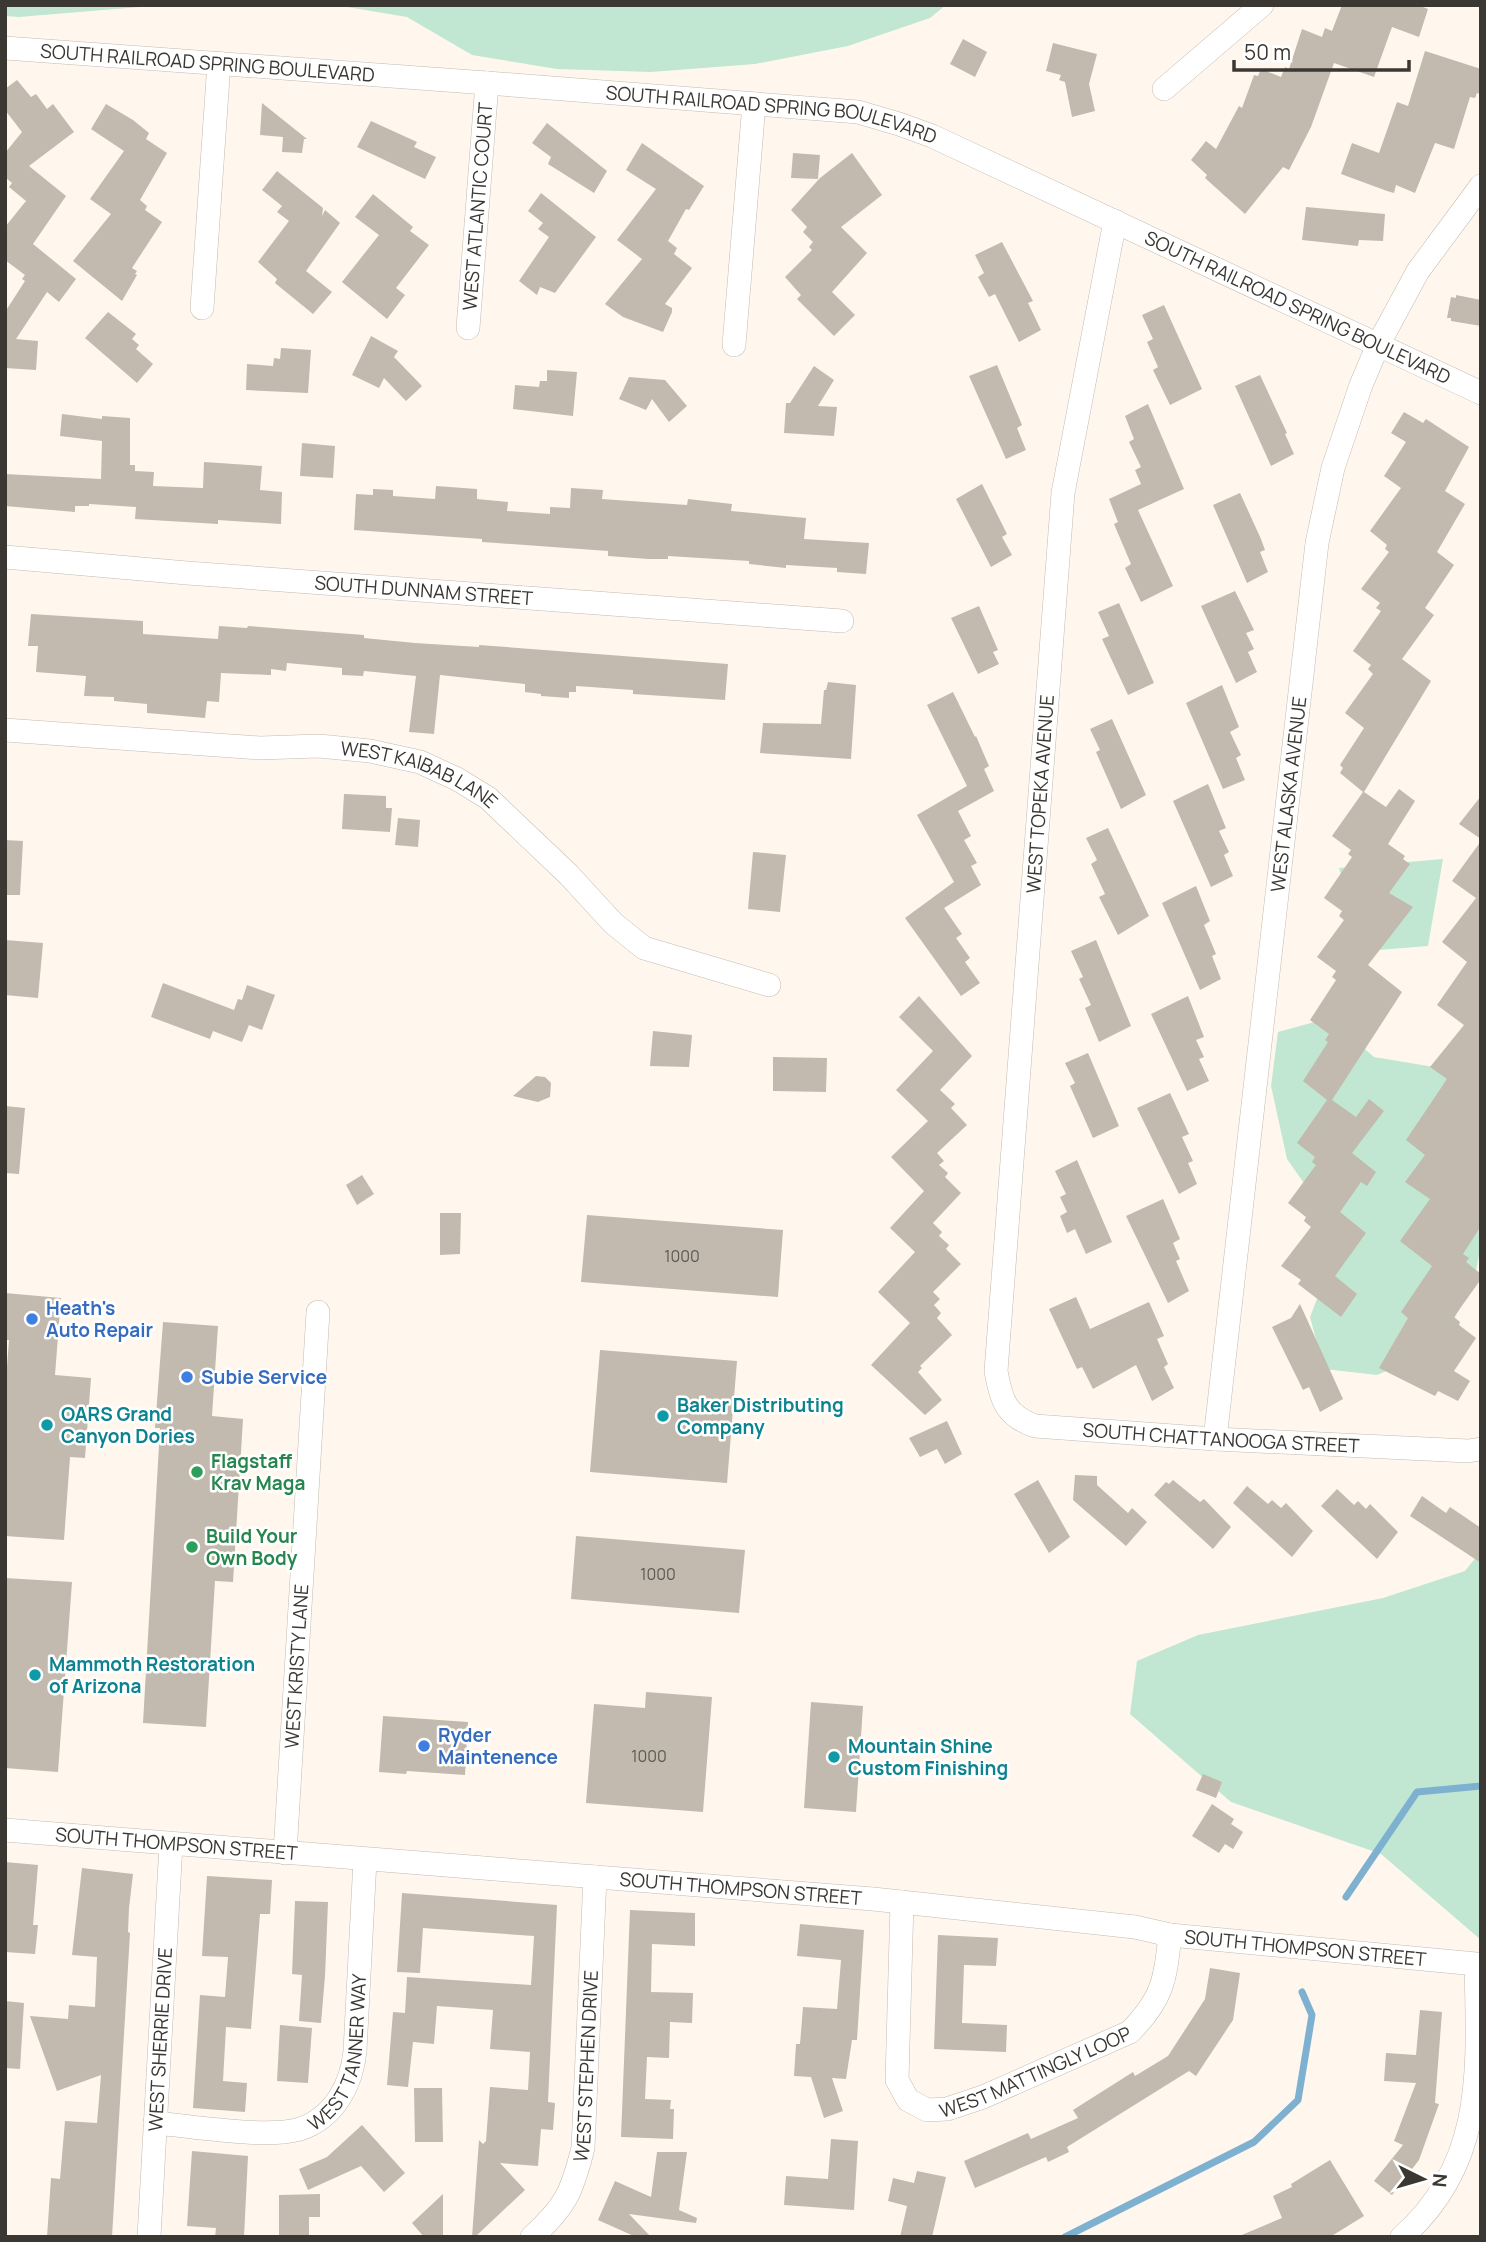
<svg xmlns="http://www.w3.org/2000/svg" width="1486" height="2242" font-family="Manrope,sans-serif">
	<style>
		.green { fill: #c1e7d2 }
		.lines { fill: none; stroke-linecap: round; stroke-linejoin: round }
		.stream { stroke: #7eb0cf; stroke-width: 7 }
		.building { fill: #c2baae }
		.minor-casing { stroke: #c3baaf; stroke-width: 24 }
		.minor { stroke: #fff; stroke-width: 23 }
		.shop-dot { fill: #3f7fe0; stroke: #fff; stroke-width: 2.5 }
		.culture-dot { fill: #0f9aa8; stroke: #fff; stroke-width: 2.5 }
		.leisure-dot { fill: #2e9e5b; stroke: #fff; stroke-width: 2.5 }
		.labels { text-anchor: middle; stroke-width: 5; stroke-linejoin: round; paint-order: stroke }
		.number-label { font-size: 16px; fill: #5d5852 }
		.street-label { font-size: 19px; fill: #3b3833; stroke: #fff }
		.shop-label { font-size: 19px; font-weight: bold; fill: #366cbe; stroke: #fff; text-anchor: start }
		.culture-label { font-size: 19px; font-weight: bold; fill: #0d838f; stroke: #fff; text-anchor: start }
		.leisure-label { font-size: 19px; font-weight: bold; fill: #27864d; stroke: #fff; text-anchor: start }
	</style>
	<rect width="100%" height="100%" fill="#fff7ee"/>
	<g class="green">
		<path d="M5,5H164L19,17L5,16Z"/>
		<path d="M335,5H946L930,18L848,46L755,64L651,72L557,69L472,55L407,17Z"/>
		<path d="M1443,859L1428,946L1366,951L1339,868Z"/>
		<path d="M1329,1018L1374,1057L1458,1071L1481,1069V1244L1474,1282L1438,1349L1377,1375L1324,1369L1310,1317L1327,1273L1323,1210L1287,1159L1271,1086L1278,1032Z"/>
		<path d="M1481,1551V1940L1381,1854L1231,1802L1130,1714L1137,1661L1198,1635L1383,1598L1465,1571Z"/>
	</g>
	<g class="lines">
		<g class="stream">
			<path d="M1346,1897L1417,1792L1481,1786"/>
			<path d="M1065,2237L1254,2142L1298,2100L1312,2015L1302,1992"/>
		</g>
	</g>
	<g class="building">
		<path d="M1342,5H1418L1428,9L1419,37L1392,27L1374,77L1334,63L1311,127L1289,170L1283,167L1245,214L1205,178L1207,175L1191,160L1206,141L1216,149L1239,106L1242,108L1254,75L1258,76L1261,69L1281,77L1285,67L1289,69L1302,29L1322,37L1325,28L1332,31Z"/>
		<path d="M963,39L987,52L975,77L950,64Z"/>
		<path d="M1053,43L1097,54L1089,84L1095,111L1072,117L1065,82L1059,80L1061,75L1046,71Z"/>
		<path d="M1425,51L1481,69V94L1477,93L1475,98L1470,97L1454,149L1435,143L1415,193L1396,185L1394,193L1387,191L1341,174L1352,143L1379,153L1397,102L1408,106Z"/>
		<path d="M17,80L31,97L36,94L47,109L53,104L74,132L29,166L66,196L33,244L76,279L59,302L47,292L16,339L38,341L36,370L5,368V312L25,281L22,279L25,275L5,260V227L26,201L9,187L12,183L5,177V153L22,132L5,110V89Z"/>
		<path d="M262,103L307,139H304L302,153L282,152L283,137L260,135Z"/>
		<path d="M106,104L133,120L149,133L146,139L167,153L140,200L147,206L145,210L162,222L132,268L137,271L135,274L137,275L122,301L73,261L111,214L90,199L124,151L91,129Z"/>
		<path d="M371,121L417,142L414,147L436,157L425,179L357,147Z"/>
		<path d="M547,123L607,171L594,193L548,164L551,157L532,143Z"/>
		<path d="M642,143L704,186L689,210L686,209L668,241L677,248L674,254L692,268L665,304L672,308V312L663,332L623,317L605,304L642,259L617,240L656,189L626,170Z"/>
		<path d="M793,153L820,155L818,179L791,178Z"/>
		<path d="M852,153L882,195L841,227L867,253L832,292L855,315L834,336L797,299L801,295L785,277L812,250L809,247L813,242L803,232L807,227L791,210L820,178Z"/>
		<path d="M277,171L323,208L322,216L325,210L340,223L306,271L332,292L313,314L275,283L277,279L258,262L289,221L277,212L282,206L262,190Z"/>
		<path d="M541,193L596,237L555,293L540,287L537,295L519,281L549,237L538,229L543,223L528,211Z"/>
		<path d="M373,194L413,227L410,231L429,245L396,288L405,295L387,319L342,282L379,235L355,217Z"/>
		<path d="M1306,207L1385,214L1383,241L1359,240L1358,246L1302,240Z"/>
		<path d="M1002,242L1033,301L1028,303L1041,330L1019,342L995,294L989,297L978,277L984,273L975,255Z"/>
		<path d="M1456,295L1481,300V326L1451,321V318H1447L1451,297L1456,298Z"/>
		<path d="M1164,305L1202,389L1170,405L1153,370L1158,367L1147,342L1153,339L1142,315Z"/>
		<path d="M108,312L136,334L132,339L139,345L136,349L153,364L137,383L85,338Z"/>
		<path d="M371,336L398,351L394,357L422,386L406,401L384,378L379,388L352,375Z"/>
		<path d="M281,348L311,350L308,393L246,390L247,364L273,366L274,358L280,359Z"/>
		<path d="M997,365L1022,425L1017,428L1026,450L1006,459L969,376Z"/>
		<path d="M814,366L834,380L818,406L837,407L834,436L784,433L786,403H790Z"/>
		<path d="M547,370L577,372L573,416L513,409L515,385L539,387L540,381H547Z"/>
		<path d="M1260,375L1287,433L1285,434L1294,454L1271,466L1235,386Z"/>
		<path d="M629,377L665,380L687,406L669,422L652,399L646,410L619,399Z"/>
		<path d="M1148,404L1184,489L1138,510L1173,586L1141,602L1125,568L1131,564L1114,524L1118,522L1109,499L1141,484L1135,470L1141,467L1129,442L1134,439L1125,416Z"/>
		<path d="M1404,412L1423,423L1426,419L1469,447L1445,491L1465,504L1437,552L1454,565L1425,608L1434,615L1402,659L1431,681L1364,792L1386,807L1399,789L1415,801L1388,844L1405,856L1403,859L1410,864L1389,893L1413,907L1368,965L1402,992L1332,1100L1356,1117L1369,1099L1384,1111L1352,1153L1376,1172L1367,1186L1361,1182L1340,1212L1366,1233L1335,1276L1357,1294L1341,1317L1298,1284L1301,1280L1281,1266L1311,1227L1304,1221L1306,1217L1288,1203L1316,1165L1312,1162L1315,1157L1297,1143L1327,1100L1303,1081L1328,1042L1325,1040L1329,1034L1310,1020L1336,980L1332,977L1336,971L1317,957L1344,920L1339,916L1342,911L1324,898L1352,857L1348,854L1351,850L1332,836L1363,792L1340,773L1343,768L1340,765L1364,728L1345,713L1373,674L1368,669L1371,665L1353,651L1381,611L1376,608L1380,603L1361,589L1389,552L1385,549L1387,545L1370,531L1401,488L1384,476L1406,442L1391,433Z"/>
		<path d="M62,414L102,419V416L130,418V465H135V471L154,472L153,486L203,488L204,462L262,466L260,490L282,492L281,524L218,520V524L135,519L136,507L89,504V506H75V512L5,506V474L101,479L102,441L60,436Z"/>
		<path d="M302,443L335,446L333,478L300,476Z"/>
		<path d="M982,484L1007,534L1002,537L1012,555L991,567L956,499Z"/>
		<path d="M436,486L477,489V499L508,502L507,511L550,514V507L570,508L571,488L603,490L602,499L687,505L688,499L732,504L731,511L806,518L804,539L869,543L866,574L837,572V568L786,565V568L749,564V561L668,556V559H648L608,556V551L482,542V539L354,530L356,494L373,495V489L393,490V496L435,499Z"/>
		<path d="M1240,493L1261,539L1265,550L1260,552L1268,572L1247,583L1213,505Z"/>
		<path d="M1235,591L1254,630L1246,633L1254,649L1248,652L1257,672L1236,683L1201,606Z"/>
		<path d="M1119,603L1154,683L1128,695L1102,639L1109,636L1098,612Z"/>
		<path d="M979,606L998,650L993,652L999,664L978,674L951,618Z"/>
		<path d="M31,614L143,621V634L218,639L219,626L247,628L248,626L364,635V638L415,643L479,647V645L728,664L725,700L633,694V690L576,686V692H569V698L541,696V694L525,692V684L440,675L434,734L409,732L416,676L364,671L363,676L342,675V668L287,663L286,671L271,669V675L221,673L219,702L207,701L205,718L147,713V704L114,701V697L84,696L86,676L36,672L38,646H28Z"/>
		<path d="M828,682L856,685L851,759L760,753L763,723L821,724L824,690H826Z"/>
		<path d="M1222,685L1239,727L1230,732L1241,755L1236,758L1245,780L1223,789L1186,703Z"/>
		<path d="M953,692L975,737L976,736L989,766L984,769L994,791L958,811L971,836L964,840L977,863L971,866L981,885L944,908L962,934L956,938L970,958L965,962L980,983L961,996L905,918L954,882L917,815L967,786L927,705Z"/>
		<path d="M1112,719L1146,795L1121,809L1096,752L1100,750L1090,729Z"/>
		<path d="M1208,784L1226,828L1219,831L1229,852L1224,855L1233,876L1211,887L1173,801Z"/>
		<path d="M344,794L386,796V808H392L390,832L342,829Z"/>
		<path d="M1481,796V839L1459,824Z"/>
		<path d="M398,818L420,820L418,847L395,845Z"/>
		<path d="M1108,828L1149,916L1118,935L1099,897L1105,894L1091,864L1097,860L1086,838Z"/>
		<path d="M5,840L23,841L20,895H5Z"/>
		<path d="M1481,841V1226L1463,1254L1469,1258L1466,1262L1481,1274V1279L1454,1317L1460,1322L1459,1325L1476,1338L1454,1371L1470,1381L1458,1401L1438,1391L1435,1396L1379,1368L1408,1318L1401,1312L1432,1266L1400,1241L1430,1199L1405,1182L1425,1155L1406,1140L1447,1079L1430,1067L1464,1025L1437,1005L1467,962L1442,942L1476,898L1452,881Z"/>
		<path d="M753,852L786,855L780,912L748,909Z"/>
		<path d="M1196,886L1210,921L1204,925L1216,954L1212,956L1221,979L1200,990L1162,903Z"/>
		<path d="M5,940L43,943L38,998L5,995Z"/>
		<path d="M1096,940L1131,1026L1099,1042L1085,1008L1091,1005L1079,979L1083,977L1071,951Z"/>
		<path d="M163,983L234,1010L238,999L242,1000L247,985L275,995L262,1030L249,1025L242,1042L213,1031L210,1039L151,1017Z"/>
		<path d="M919,996L972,1056L940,1090L955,1104L951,1108L967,1125L937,1153L944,1161L939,1165L948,1173L945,1177L961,1193L933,1223L942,1232L939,1236L949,1245L946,1249L961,1264L933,1292L940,1299L934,1305L941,1313L937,1318L952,1335L920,1366L922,1368L918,1372L942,1400L925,1415L871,1365L910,1323L878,1292L915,1252L890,1228L924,1191L891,1157L928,1121L896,1090L933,1051L899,1017Z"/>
		<path d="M1188,996L1204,1037L1196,1040L1204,1057L1199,1059L1209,1081L1187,1091L1151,1014Z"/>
		<path d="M653,1031L692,1035L689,1067L650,1066Z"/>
		<path d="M1088,1053L1119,1126L1093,1138L1070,1086L1075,1083L1065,1063Z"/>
		<path d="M773,1057L827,1058L826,1092L773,1091Z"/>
		<path d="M536,1076L545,1077L551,1083L550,1097L538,1102L513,1096Z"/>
		<path d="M1170,1093L1189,1134L1182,1137L1193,1161L1188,1163L1197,1184L1179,1194L1137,1108Z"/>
		<path d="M5,1106L25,1108L19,1174L5,1173Z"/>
		<path d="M1077,1160L1112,1242L1086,1254L1075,1229L1067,1233L1060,1216L1067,1212L1060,1197L1066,1194L1055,1171Z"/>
		<path d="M362,1175L374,1194L357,1205L346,1185Z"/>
		<path d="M1163,1199L1180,1239L1173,1243L1180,1259L1176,1261L1189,1291L1168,1303L1126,1216Z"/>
		<path d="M440,1213H461L460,1254L440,1255Z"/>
		<path d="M587,1215L783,1230L778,1297L581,1282Z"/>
		<path d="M5,1293L61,1298L55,1375L91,1378L85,1458L70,1457L64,1540L5,1536V1393L9,1340H5Z"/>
		<path d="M1076,1297L1090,1329L1149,1302L1164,1336L1157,1339L1168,1364L1164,1367L1174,1388L1152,1401L1136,1365L1093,1389L1082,1367L1077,1369L1049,1309Z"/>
		<path d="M1300,1304L1343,1399L1320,1412L1309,1387L1303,1390L1272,1327L1291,1318Z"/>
		<path d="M163,1322L218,1326L212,1416L243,1419L233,1582L215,1581L206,1727L143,1723L160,1428H155Z"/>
		<path d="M600,1350L737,1361L727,1483L590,1472Z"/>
		<path d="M947,1421L962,1454L945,1464L937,1449L920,1457L909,1438Z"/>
		<path d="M1075,1475L1097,1476V1485L1128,1513L1132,1508L1147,1522L1126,1546L1073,1500Z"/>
		<path d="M1038,1480L1070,1537L1049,1553L1014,1494Z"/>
		<path d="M1173,1480L1200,1502L1204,1499L1231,1527L1213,1549L1154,1495L1166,1482L1169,1484Z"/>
		<path d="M1247,1486L1268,1504L1272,1500L1281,1508L1286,1503L1313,1531L1292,1557L1233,1503Z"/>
		<path d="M1337,1489L1354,1505L1358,1501L1366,1509L1370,1504L1398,1532L1377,1559L1321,1506Z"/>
		<path d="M1422,1496L1446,1513L1450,1507L1481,1528V1563L1410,1516Z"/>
		<path d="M576,1536L745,1550L739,1613L571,1599Z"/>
		<path d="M5,1578L72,1582L58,1772L5,1768Z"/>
		<path d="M646,1692L712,1697L703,1812L586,1803L594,1704L645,1708Z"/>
		<path d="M811,1702L863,1706L856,1812L804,1808Z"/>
		<path d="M383,1716L468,1722L465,1775L407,1771L406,1774L379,1772Z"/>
		<path d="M1203,1774L1222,1782L1216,1798L1196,1790Z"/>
		<path d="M1212,1804L1234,1819L1231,1824L1243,1832L1233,1849L1225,1844L1219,1853L1192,1836Z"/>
		<path d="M5,1862L38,1865L33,1925H38L35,1954L5,1952Z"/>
		<path d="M82,1868L133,1874L129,1908L128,1932L130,1933L112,2237H47L51,2178L60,2179L65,2121L97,2123L101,2075L57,2091L30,2016L68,2019L69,2005L95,2007L97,1957L72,1955Z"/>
		<path d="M207,1876L272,1880L270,1914H260L251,2029L226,2027L223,2081L247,2083L245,2112L193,2108L200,1995L225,1997L228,1957L202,1956Z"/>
		<path d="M402,1893L557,1905L548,2102L555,2103L553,2130L541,2129L538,2166L500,2163L525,2190L475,2237H472L479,2140L483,2144L486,2141L490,2087L528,2090L530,2052L490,2049L493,2010L437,2006L434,2044L413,2042L408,2087L387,2085L393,2012L405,2013L407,1977L531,1985L534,1936L423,1928L420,1973L397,1972Z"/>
		<path d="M295,1901L328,1902L325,1976L321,2023L299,2021L302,1975L292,1974Z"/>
		<path d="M630,1910L695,1913V1946L652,1944L651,1992L693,1993L692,2023L670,2022L669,2058L647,2057L645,2099L671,2100L670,2109H674L673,2139L621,2137Z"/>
		<path d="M800,1924L864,1930L857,2040H852L846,2079L832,2078L843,2111L824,2118L811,2077L794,2076L796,2044H800L803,2007L837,2009L841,1960L797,1956Z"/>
		<path d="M938,1935L998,1938L996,1966L964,1965L962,2023L1007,2025L1006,2052L934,2049Z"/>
		<path d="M1210,1968L1240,1973L1233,2020L1196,2076L1189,2071L1067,2147L1069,2152L1048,2162L1046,2157L975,2188L964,2161L1028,2133L1031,2139L1078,2118L1073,2110L1133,2072L1135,2076L1168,2056L1205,1999Z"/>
		<path d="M5,2001L24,2003L20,2069L5,2068Z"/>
		<path d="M1420,2010L1442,2012L1435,2103L1439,2104L1419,2160L1392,2195L1374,2181L1403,2145L1394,2141L1416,2083L1384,2081L1386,2053L1416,2055Z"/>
		<path d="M280,2025L312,2028L308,2083L277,2081Z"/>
		<path d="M414,2088H442L443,2142H415Z"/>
		<path d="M362,2125L405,2173L384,2192L361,2166L308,2190L299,2169L327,2157Z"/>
		<path d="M831,2139L858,2141L854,2210L784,2205L786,2176L828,2179Z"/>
		<path d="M192,2151L248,2156L244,2237H215L216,2228L187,2226Z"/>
		<path d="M657,2152H687L679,2210L697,2218L696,2223L629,2214L651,2237H636L598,2220L615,2181L651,2197Z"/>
		<path d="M1330,2160L1364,2216L1330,2237H1237L1282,2218L1273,2196L1292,2187L1291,2184Z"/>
		<path d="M917,2171L946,2177L932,2237H900L907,2206L888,2201L893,2178L914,2183Z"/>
		<path d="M320,2194V2217H309V2237H279V2195Z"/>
		<path d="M443,2194V2237H424L412,2223Z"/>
	</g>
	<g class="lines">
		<g class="minor-casing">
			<g id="minor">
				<path id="s1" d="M5,48L487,83L858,112L899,124L932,136L1481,393"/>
				<path d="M1164,89L1262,5"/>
				<path id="s2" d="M1115,221L1063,493L996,1371C1001,1400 1006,1416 1035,1426L1215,1439L1468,1451L1481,1449"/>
				<path d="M202,308L219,63"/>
				<path id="s3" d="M468,328L487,83"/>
				<path d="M734,345L754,104"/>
				<path id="s4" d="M5,557L187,573L842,621"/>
				<path id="s5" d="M5,730L260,748L319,746L370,751L420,762L457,779L488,798L569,875L613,923L644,948L769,985"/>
				<path id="s6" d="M1215,1439L1317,543L1333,468L1361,385L1378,345L1418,271L1481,186"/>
				<path id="s7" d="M5,1830L873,1899L1135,1927L1170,1935L1476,1964C1478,2068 1486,2163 1402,2237"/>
				<path id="s8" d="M285,1853L318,1312"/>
				<path id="s9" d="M902,1902L897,2080L908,2100L927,2110L947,2109L983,2097L1130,2032C1163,1998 1165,1981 1170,1935"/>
				<path id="s10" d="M155,2123C192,2126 267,2139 300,2129C334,2118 352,2084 355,2051L365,1860"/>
				<path id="s11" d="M149,2237L171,1844"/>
				<path id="s12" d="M532,2237C566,2206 572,2192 583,2148L595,1877"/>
			</g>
		</g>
		<use href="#minor" class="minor"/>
	</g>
	<g class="shop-dot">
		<circle cx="32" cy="1319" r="7"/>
		<circle cx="187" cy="1377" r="7"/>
		<circle cx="424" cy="1746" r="7"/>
	</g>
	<g class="culture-dot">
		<circle cx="663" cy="1416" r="7"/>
		<circle cx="47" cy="1425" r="7"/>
		<circle cx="35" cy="1675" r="7"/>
		<circle cx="834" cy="1757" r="7"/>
	</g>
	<g class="leisure-dot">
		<circle cx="197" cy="1472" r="7"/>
		<circle cx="192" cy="1547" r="7"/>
	</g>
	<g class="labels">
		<g class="number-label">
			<text x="682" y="1262">1000</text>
			<text x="658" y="1580">1000</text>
			<text x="649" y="1762">1000</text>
		</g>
		<g class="street-label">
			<text dy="7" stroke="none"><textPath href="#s1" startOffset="203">SOUTH RAILROAD SPRING BOULEVARD</textPath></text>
			<text dy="7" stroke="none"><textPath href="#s1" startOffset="770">SOUTH RAILROAD SPRING BOULEVARD</textPath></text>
			<text dy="7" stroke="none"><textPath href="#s3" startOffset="122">WEST ATLANTIC COURT</textPath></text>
			<text dy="7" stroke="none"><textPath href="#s1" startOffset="1337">SOUTH RAILROAD SPRING BOULEVARD</textPath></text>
			<text dy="7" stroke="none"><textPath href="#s4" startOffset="420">SOUTH DUNNAM STREET</textPath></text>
			<text dy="7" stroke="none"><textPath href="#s5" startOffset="420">WEST KAIBAB LANE</textPath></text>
			<text transform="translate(1040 794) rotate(-86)" y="7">WEST TOPEKA AVENUE</text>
			<text dy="7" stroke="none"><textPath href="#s6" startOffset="649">WEST ALASKA AVENUE</textPath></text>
			<text dy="7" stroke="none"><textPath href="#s2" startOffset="1416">SOUTH CHATTANOOGA STREET</textPath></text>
			<text dy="7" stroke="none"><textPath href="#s8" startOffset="187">WEST KRISTY LANE</textPath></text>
			<text dy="7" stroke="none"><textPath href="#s7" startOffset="172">SOUTH THOMPSON STREET</textPath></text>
			<text dy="7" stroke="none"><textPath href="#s7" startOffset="738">SOUTH THOMPSON STREET</textPath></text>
			<text dy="7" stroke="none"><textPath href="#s7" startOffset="1306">SOUTH THOMPSON STREET</textPath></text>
			<text dy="7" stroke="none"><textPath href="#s11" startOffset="198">WEST SHERRIE DRIVE</textPath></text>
			<text dy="7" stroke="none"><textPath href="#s10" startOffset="240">WEST TANNER WAY</textPath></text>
			<text dy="7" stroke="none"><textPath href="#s12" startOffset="187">WEST STEPHEN DRIVE</textPath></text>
			<text dy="7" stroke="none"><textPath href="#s9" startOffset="338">WEST MATTINGLY LOOP</textPath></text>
		</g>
		<g class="shop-label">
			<text x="46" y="1315">Heath's<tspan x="46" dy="22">Auto Repair</tspan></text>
			<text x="201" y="1384">Subie Service</text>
			<text x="438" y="1742">Ryder<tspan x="438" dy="22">Maintenence</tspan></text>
		</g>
		<g class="culture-label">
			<text x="677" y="1412">Baker Distributing<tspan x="677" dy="22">Company</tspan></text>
			<text x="61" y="1421">OARS Grand<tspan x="61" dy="22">Canyon Dories</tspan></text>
			<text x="49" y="1671">Mammoth Restoration<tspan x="49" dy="22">of Arizona</tspan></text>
			<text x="848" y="1753">Mountain Shine<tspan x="848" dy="22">Custom Finishing</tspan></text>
		</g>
		<g class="leisure-label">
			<text x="211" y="1468">Flagstaff<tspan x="211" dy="22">Krav Maga</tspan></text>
			<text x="206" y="1543">Build Your<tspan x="206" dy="22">Own Body</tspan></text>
		</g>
	</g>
	<rect width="1486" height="2242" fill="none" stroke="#3b3833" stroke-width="14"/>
	<g transform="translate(1423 2179) rotate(95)" stroke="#ffffff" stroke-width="5" paint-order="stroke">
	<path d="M0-5L12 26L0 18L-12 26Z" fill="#3b3833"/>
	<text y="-10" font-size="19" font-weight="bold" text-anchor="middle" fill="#3b3833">N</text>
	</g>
	<path d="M1234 60v10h175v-10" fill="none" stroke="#3b3833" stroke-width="3.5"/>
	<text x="1244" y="60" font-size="21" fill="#3b3833" stroke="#ffffff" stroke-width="5" paint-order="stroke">50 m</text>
</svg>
